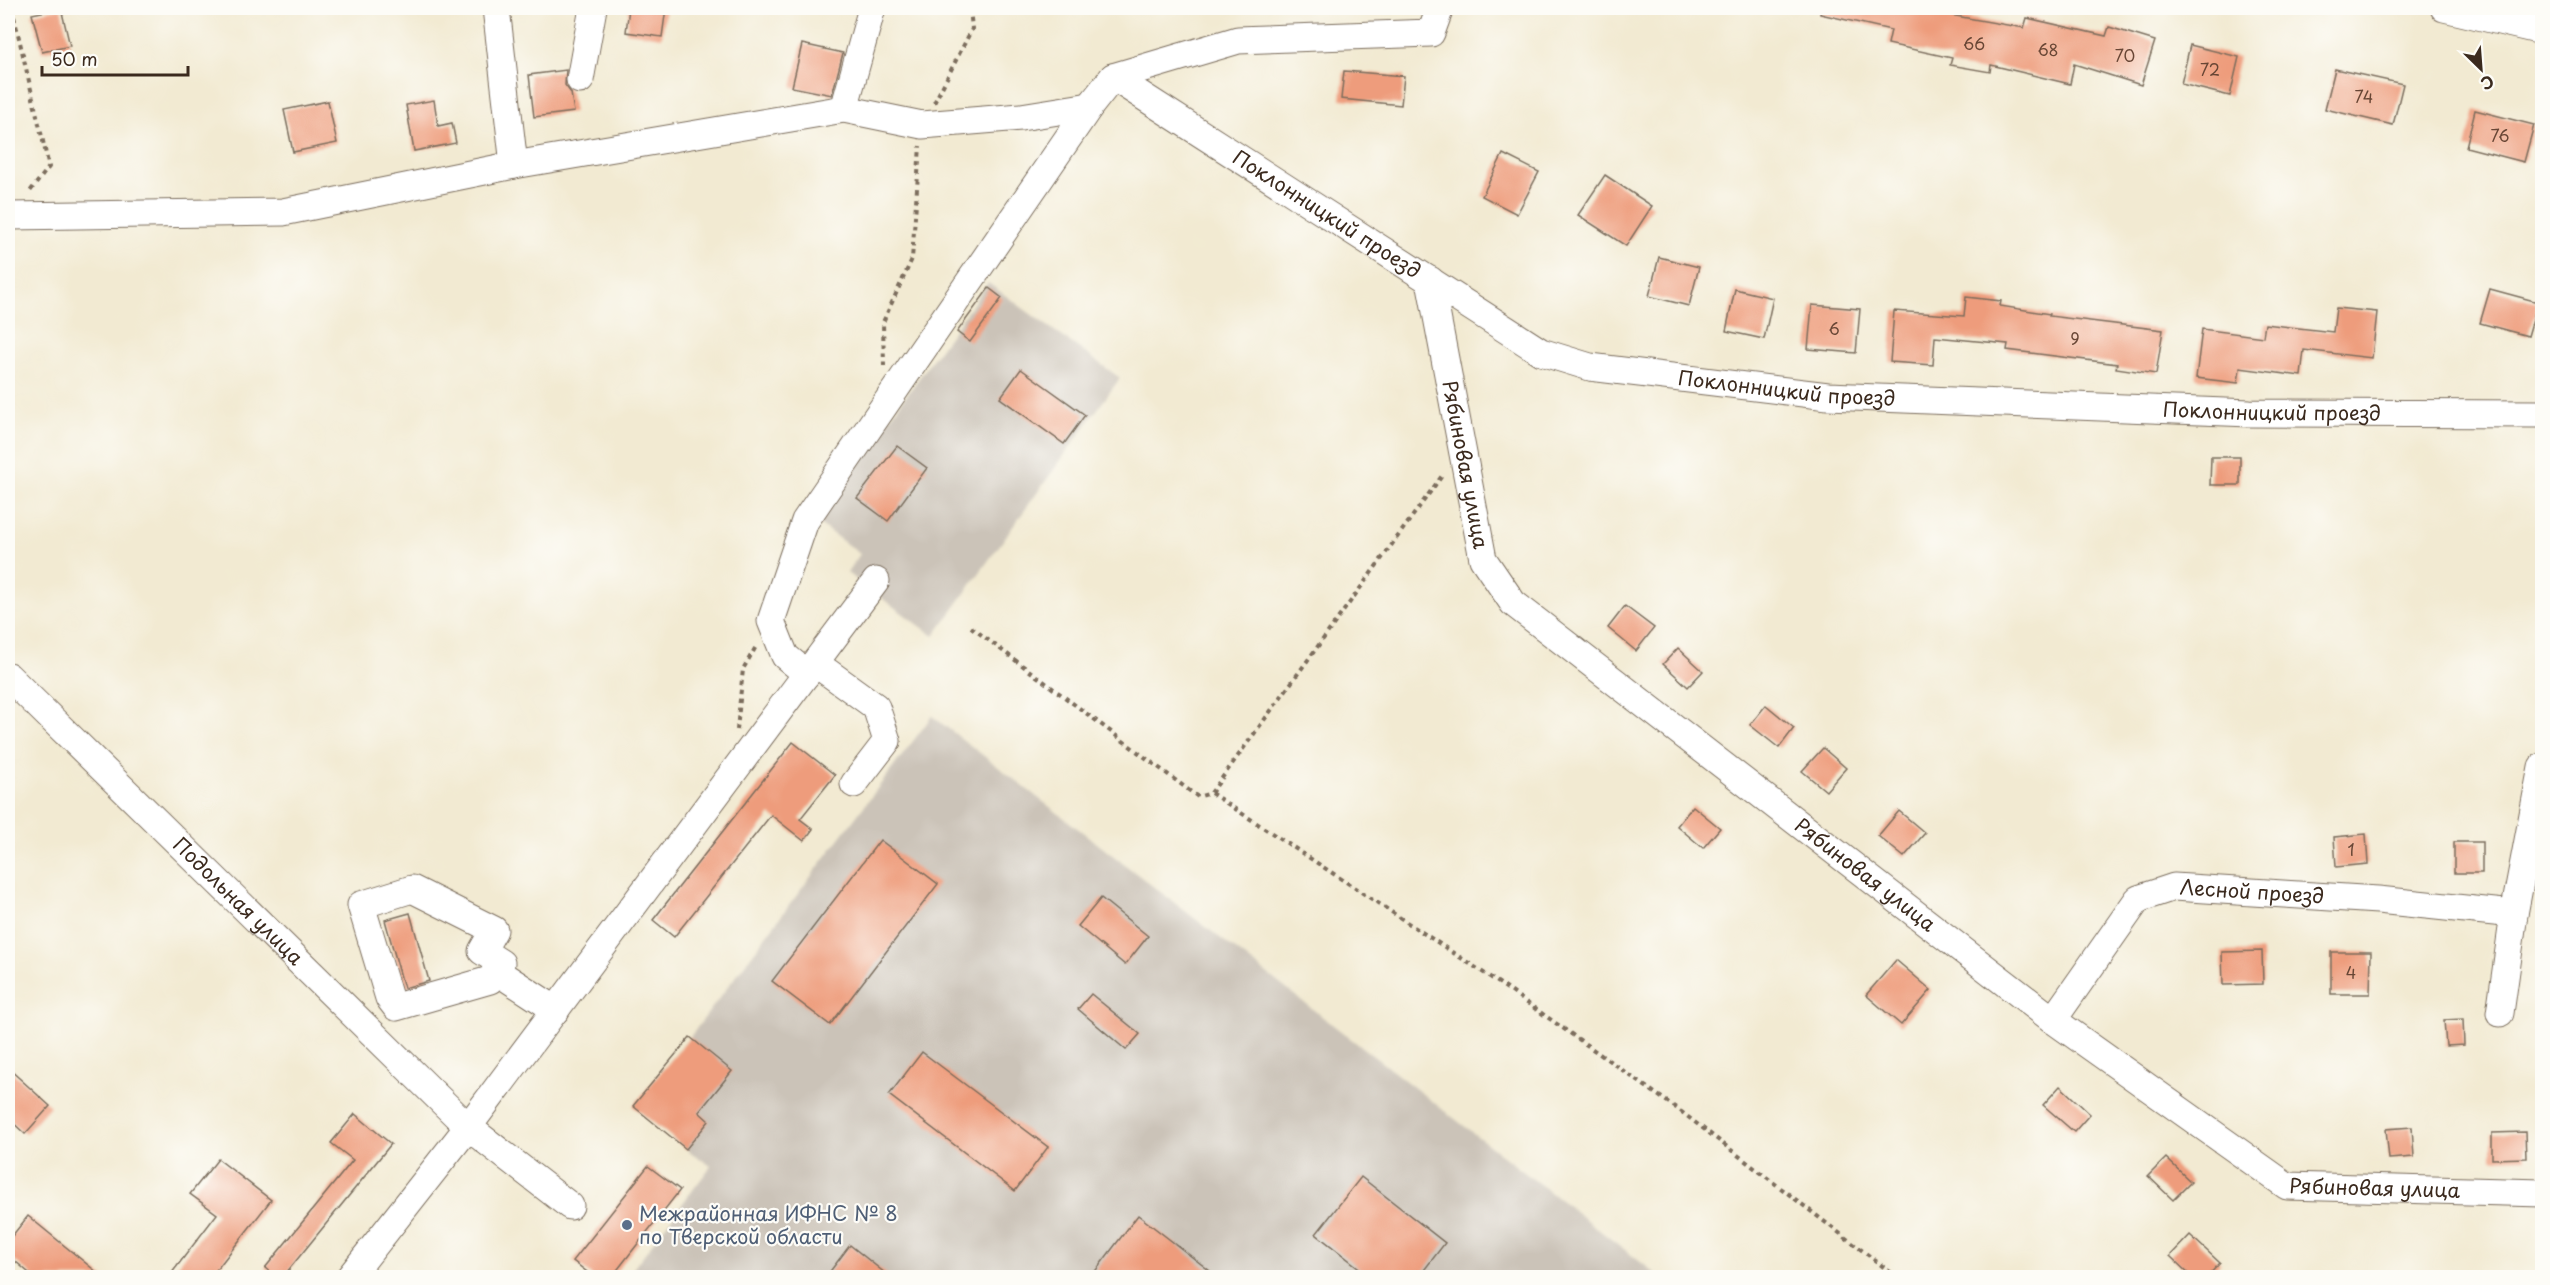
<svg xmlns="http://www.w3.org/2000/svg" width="2550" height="1285" font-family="'Playpen Sans',sans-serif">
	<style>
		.industrial { fill: #cbc3b8 }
		.building { fill: #ee9c7b }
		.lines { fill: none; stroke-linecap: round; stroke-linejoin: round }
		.minor-casing { stroke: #7b6d5d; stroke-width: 29 }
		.path { stroke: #7b6d5d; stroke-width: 4; stroke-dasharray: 4.5 4.5; stroke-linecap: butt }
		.minor { stroke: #fff; stroke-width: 27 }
		.service-dot { fill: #5c6f8a; stroke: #fdfcf7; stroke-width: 2 }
		.labels { text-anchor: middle; stroke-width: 4.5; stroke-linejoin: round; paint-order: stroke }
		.number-label { font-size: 16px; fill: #684635 }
		.street-label { font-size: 20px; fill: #3b2a1e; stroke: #fdfcf7 }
		.service-label { font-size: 20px; fill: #4e5e75; stroke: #fdfcf7; text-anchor: start }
	</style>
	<rect width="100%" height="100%" fill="#fdfcf7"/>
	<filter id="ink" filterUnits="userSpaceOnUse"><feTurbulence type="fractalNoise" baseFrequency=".0167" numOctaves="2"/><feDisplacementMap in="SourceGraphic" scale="12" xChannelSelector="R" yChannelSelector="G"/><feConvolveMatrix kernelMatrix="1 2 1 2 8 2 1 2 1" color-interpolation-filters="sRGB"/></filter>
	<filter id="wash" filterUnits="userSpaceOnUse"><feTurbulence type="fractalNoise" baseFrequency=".008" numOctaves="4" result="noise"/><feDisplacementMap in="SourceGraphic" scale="24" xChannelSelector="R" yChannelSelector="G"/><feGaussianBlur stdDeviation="1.35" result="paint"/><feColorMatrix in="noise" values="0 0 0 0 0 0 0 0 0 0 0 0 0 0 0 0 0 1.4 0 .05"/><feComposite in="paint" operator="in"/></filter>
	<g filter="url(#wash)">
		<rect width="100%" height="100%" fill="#f2ead2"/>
		<g class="industrial">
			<path d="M988,283L1120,378L934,636L847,573L860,554L815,521Z"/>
			<path d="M932,716L1660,1277L626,1278L711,1166L686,1149L633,1106L690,1037Z"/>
		</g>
		<g id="blocks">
			<g class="building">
				<path d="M61,8L70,46L42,52L32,14Z"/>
				<path d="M629,8H666L662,37L626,32Z"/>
				<path d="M1821,8H1919L1933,12L2024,28L2027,18L2106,36L2109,27L2155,41L2141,85L2074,64L2070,84L1991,65L1990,72L1950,65L1952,58L1888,44L1891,30L1820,14Z"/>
				<path d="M802,44L843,53L832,95L792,87Z"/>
				<path d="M2190,45L2239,57L2230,96L2181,84Z"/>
				<path d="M2335,69L2403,84L2393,125L2325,109Z"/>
				<path d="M566,70L565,85L571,93L574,112L534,117L529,75Z"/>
				<path d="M1344,71L1404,76L1401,105L1341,99Z"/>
				<path d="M434,100L438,126L452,123L456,143L414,151L406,105Z"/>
				<path d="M328,101L337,143L293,152L284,110Z"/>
				<path d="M2475,110L2534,125L2524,162L2466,147Z"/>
				<path d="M1503,154L1539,172L1517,214L1482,196Z"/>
				<path d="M1605,175L1652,206L1626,246L1578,215Z"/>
				<path d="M1659,257L1699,267L1689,306L1649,296Z"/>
				<path d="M989,288L1002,298L970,342L957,332Z"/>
				<path d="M1735,289L1773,298L1764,339L1726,331Z"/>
				<path d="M2490,289L2538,302L2528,336L2480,323Z"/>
				<path d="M1966,297L2001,301L2000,306L2050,314L2049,316L2163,330L2156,374L2116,368L2117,364L2007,350L2008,344L1935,337L1933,365L1890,362L1894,311L1964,316Z"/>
				<path d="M1812,305L1860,309L1856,353L1808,349Z"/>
				<path d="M2336,308L2377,312L2372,358L2304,350L2301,376L2240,368L2238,383L2196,378L2202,329L2263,337L2265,324L2333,332Z"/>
				<path d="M1021,369L1085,415L1064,444L1000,398Z"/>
				<path d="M897,446L927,468L888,521L857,498Z"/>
				<path d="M2211,457H2240V485H2210Z"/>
				<path d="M1625,606L1654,628L1636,651L1608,628Z"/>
				<path d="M1678,648L1703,671L1688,687L1663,664Z"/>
				<path d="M1766,705L1794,728L1779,748L1750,725Z"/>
				<path d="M793,742L835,775L800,819L813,829L804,841L771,815L674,937L653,920Z"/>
				<path d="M1823,748L1846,768L1826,791L1802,771Z"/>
				<path d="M1693,806L1720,828L1703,848L1677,826Z"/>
				<path d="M1899,811L1925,833L1904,857L1878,836Z"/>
				<path d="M2366,834L2368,864L2336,867L2334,837Z"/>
				<path d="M880,840L938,884L830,1025L772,981Z"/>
				<rect x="2454" y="842" width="28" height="31"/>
				<path d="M1101,898L1148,936L1125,965L1078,926Z"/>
				<path d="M410,913L429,981L404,988L385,920Z"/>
				<path d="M2262,951L2263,984L2223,985L2222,952Z"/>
				<path d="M2331,952H2371L2370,994H2331Z"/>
				<path d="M1896,960L1931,990L1901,1025L1866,995Z"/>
				<path d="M1091,994L1140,1034L1126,1050L1078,1009Z"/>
				<path d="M2463,1019L2464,1045L2446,1046L2444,1020Z"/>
				<path d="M690,1037L732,1071L699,1112L709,1121L686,1149L633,1106Z"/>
				<path d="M922,1052L1048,1147L1015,1191L889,1095Z"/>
				<path d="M8,1068L50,1106L25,1134L8,1118Z"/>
				<path d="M2060,1086L2090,1114L2074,1132L2043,1105Z"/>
				<path d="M355,1114L391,1144L282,1278H277L265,1268L353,1160L331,1143Z"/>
				<path d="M2412,1127L2414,1157L2389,1159L2386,1129Z"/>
				<path d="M2525,1132L2526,1158L2492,1159V1133Z"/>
				<path d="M2166,1158L2191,1182L2173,1200L2148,1176Z"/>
				<path d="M218,1159L271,1200L210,1278H168L217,1214L190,1194Z"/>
				<path d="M648,1166L680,1190L611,1278H595L573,1261Z"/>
				<path d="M1361,1177L1445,1243L1418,1278H1372L1316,1234Z"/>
				<path d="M1138,1215L1219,1278H1090Z"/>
				<path d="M28,1216L104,1278H35L8,1255V1241Z"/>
				<path d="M2190,1235L2220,1263L2206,1278H2193L2170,1256Z"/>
				<path d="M850,1245L891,1278H825Z"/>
			</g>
		</g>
	</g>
	<g filter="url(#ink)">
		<use href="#blocks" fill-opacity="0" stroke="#7b6d5d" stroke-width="1.5"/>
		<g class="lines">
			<g class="minor-casing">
				<g id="minor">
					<path d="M496,8L514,165"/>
					<path d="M2444,8L2542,31"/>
					<path id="s1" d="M1113,77L1541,352L1590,367L1828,396L2250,413L2542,414"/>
					<path d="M580,80L593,8"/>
					<path d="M844,109L872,8"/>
					<path d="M8,219L11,216L283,212L514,165L844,109L922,125L1021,117L1090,106"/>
					<path id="s2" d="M1430,280L1483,559L1513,603L2053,1020L2287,1186L2542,1193"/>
					<path d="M815,663L876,707L887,741L854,784"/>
					<path d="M807,674L785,656L771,621L805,521L1090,106L1113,77L1238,40L1431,33L1440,8"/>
					<path id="s3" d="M8,676L468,1127L570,1206"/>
					<path d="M412,889L494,930L482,951L501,963L490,980L396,1007L389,998L361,905Z"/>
					<path d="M496,971L556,1010"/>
					<path d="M2500,1013L2514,914L2542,767"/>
					<path id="s4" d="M2053,1020L2138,899L2174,887L2378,900L2514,914"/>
					<path d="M349,1278L468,1127L876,581"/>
				</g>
			</g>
			<g class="path">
				<path d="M12,8L49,167L28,194"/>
				<path d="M934,103L972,29L970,8"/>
				<path d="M884,366L883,322L912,259L920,146"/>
				<path d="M971,627L1198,797L1211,793L1444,473"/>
				<path d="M737,730L743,669L757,645"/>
				<path d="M1211,793L1496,981L1679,1110L1898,1278"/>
			</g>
			<use href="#minor" class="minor"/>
		</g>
	</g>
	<circle class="service-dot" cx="627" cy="1225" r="6"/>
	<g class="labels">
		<g class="number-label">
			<text x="1974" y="50">66</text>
			<text x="2048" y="56">68</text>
			<text x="2125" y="62">70</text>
			<text x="2210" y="76">72</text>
			<text x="2364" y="103">74</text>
			<text x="2500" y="142">76</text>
			<text x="1834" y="335">6</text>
			<text x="2075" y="345">9</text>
			<text x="2351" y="856">1</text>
			<text x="2351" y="979">4</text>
		</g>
		<g class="street-label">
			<text dy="7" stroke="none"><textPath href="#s1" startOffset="254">Поклонницкий проезд</textPath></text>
			<text dy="7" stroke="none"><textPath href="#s1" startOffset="758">Поклонницкий проезд</textPath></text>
			<text dy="7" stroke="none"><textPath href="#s1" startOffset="1244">Поклонницкий проезд</textPath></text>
			<text dy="7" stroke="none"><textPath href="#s2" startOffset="188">Рябиновая улица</textPath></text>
			<text dy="7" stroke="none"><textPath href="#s2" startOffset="782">Рябиновая улица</textPath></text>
			<text dy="7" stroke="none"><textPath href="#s4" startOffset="264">Лесной проезд</textPath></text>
			<text dy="7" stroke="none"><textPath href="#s3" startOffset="322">Подольная улица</textPath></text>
			<text dy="7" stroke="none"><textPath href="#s2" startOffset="1394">Рябиновая улица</textPath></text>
		</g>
		<g class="service-label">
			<text x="639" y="1221">Межрайонная ИФНС № 8<tspan x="639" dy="23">по Тверской области</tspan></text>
		</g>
	</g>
	<rect width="2550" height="1285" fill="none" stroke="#fdfcf7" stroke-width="30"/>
	<g transform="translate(2481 69) rotate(155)" stroke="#fdfcf7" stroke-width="4.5" paint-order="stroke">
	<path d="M0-4.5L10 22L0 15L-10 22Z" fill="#3b2a1e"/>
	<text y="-9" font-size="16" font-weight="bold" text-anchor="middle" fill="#3b2a1e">С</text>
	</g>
	<path d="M42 66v9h146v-9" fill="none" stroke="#3b2a1e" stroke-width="3"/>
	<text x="51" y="66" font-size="18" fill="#3b2a1e" stroke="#fdfcf7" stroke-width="4.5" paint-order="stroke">50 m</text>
</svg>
